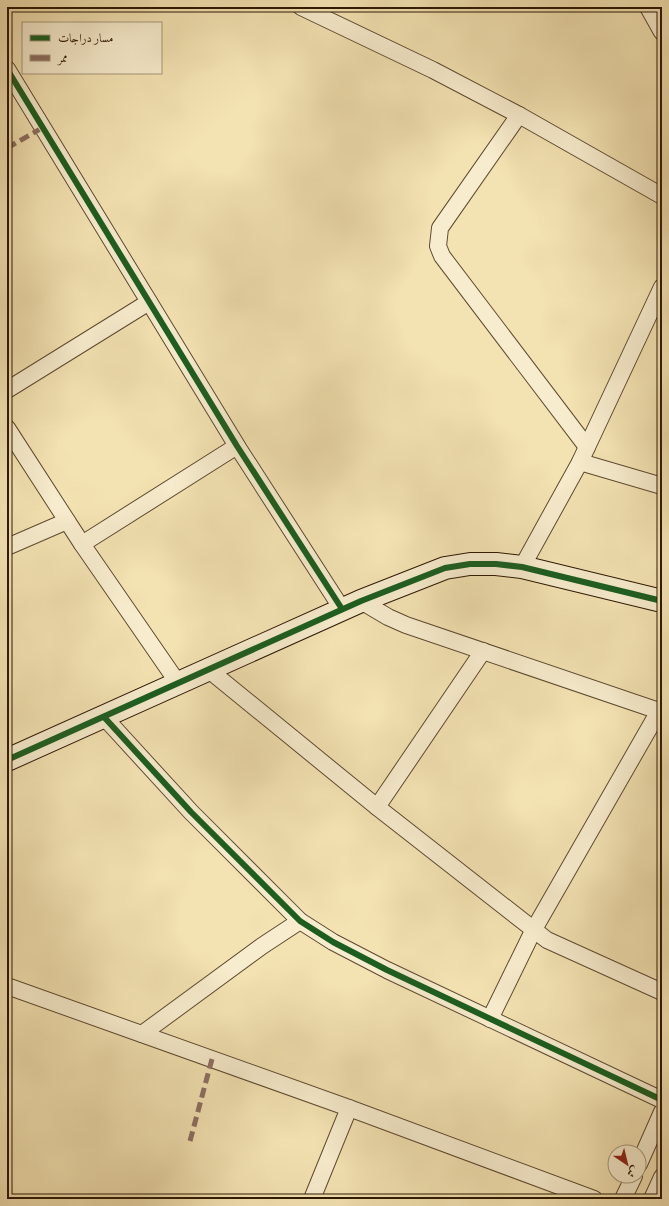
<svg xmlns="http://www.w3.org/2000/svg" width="669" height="1206" font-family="'EB Garamond',Amiri,serif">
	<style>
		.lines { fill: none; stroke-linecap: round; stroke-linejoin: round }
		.street-casing { stroke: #5e4a2f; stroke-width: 18 }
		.secondary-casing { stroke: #2d1803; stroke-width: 24 }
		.street { stroke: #f7eccd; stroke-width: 16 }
		.secondary { stroke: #f7eccd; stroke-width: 22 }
		.quiet { stroke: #8d6e63; stroke-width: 5; stroke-dasharray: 10 5; stroke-linecap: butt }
		.cycleway-casing { stroke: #f7eccd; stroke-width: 8 }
		.cycleway { stroke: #1b5e20; stroke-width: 6 }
	</style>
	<rect width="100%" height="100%" fill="#f3e2b2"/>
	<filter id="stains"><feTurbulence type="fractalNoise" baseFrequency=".005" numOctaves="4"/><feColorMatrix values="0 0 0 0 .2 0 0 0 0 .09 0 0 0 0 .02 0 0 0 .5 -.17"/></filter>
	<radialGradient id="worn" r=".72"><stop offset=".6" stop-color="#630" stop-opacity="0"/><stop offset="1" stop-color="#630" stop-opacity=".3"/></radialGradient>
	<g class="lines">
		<g class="street-casing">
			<g id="street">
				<path d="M301,7L433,70L519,115L662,196"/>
				<path d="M648,7L662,32"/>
				<path d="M7,69L237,446L342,609"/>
				<path d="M519,115L440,228L438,246L442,256L587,447"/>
				<path d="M7,390L149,302"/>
				<path d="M7,428L82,544L178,683"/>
				<path d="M580,462L662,486"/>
				<path d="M82,544L237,446"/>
				<path d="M7,547L67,521"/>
				<path d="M522,567L580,462L662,287"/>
				<path d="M361,601L388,617L406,625L662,712"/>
				<path d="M209,670L377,807L547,940L662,992"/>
				<path d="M104,717L191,812L300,921L333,942L387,970L662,1100"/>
				<path d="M377,807L483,651"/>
				<path d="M7,986L349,1108L594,1199"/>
				<path d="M490,1019L533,931L659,711"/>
				<path d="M142,1034L262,946L300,921"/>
				<path d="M639,1164L662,1112"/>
				<path d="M312,1199L349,1108"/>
				<path d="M623,1199L634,1176"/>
				<path d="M652,1199L662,1177"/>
			</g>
		</g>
		<g class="secondary-casing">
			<path id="secondary" d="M7,760L361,601L445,568L470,564H496L522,567L662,601"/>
		</g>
		<use href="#street" class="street"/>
		<use href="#secondary" class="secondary"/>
		<g class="quiet">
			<path d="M7,148L42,128"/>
			<path d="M190,1141L212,1059"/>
		</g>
		<g class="cycleway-casing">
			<g id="cycleway">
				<path d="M7,69L237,446L342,609"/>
				<path d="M104,717L191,812L300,921L333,942L387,970L662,1100"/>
				<path d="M7,760L361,601L445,568L470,564H496L522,567L662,601"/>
			</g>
		</g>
		<use href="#cycleway" class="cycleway"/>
	</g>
	<rect width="669" height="1206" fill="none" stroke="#f3e2b2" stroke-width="24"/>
	<rect x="8" y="8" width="653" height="1190" fill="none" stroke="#2d1803" stroke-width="2"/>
	<rect x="12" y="12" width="645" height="1182" fill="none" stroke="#2d1803"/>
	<rect x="22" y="22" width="140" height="52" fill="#f7eccd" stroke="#a6977c"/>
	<rect x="30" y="35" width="20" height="6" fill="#1b5e20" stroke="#a6977c"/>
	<text x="58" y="42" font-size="12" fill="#2d1803">مسار دراجات</text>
	<rect x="30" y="55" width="20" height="6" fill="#8d6e63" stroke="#a6977c"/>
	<text x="58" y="62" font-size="12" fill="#2d1803">ممر</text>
	<g transform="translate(627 1164) rotate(145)"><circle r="19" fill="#f7eccd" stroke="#a6977c"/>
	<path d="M0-3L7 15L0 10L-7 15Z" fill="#8f2418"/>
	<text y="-6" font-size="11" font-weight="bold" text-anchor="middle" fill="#2d1803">ش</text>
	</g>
	<rect width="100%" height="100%" filter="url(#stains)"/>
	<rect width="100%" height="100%" fill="url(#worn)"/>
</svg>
